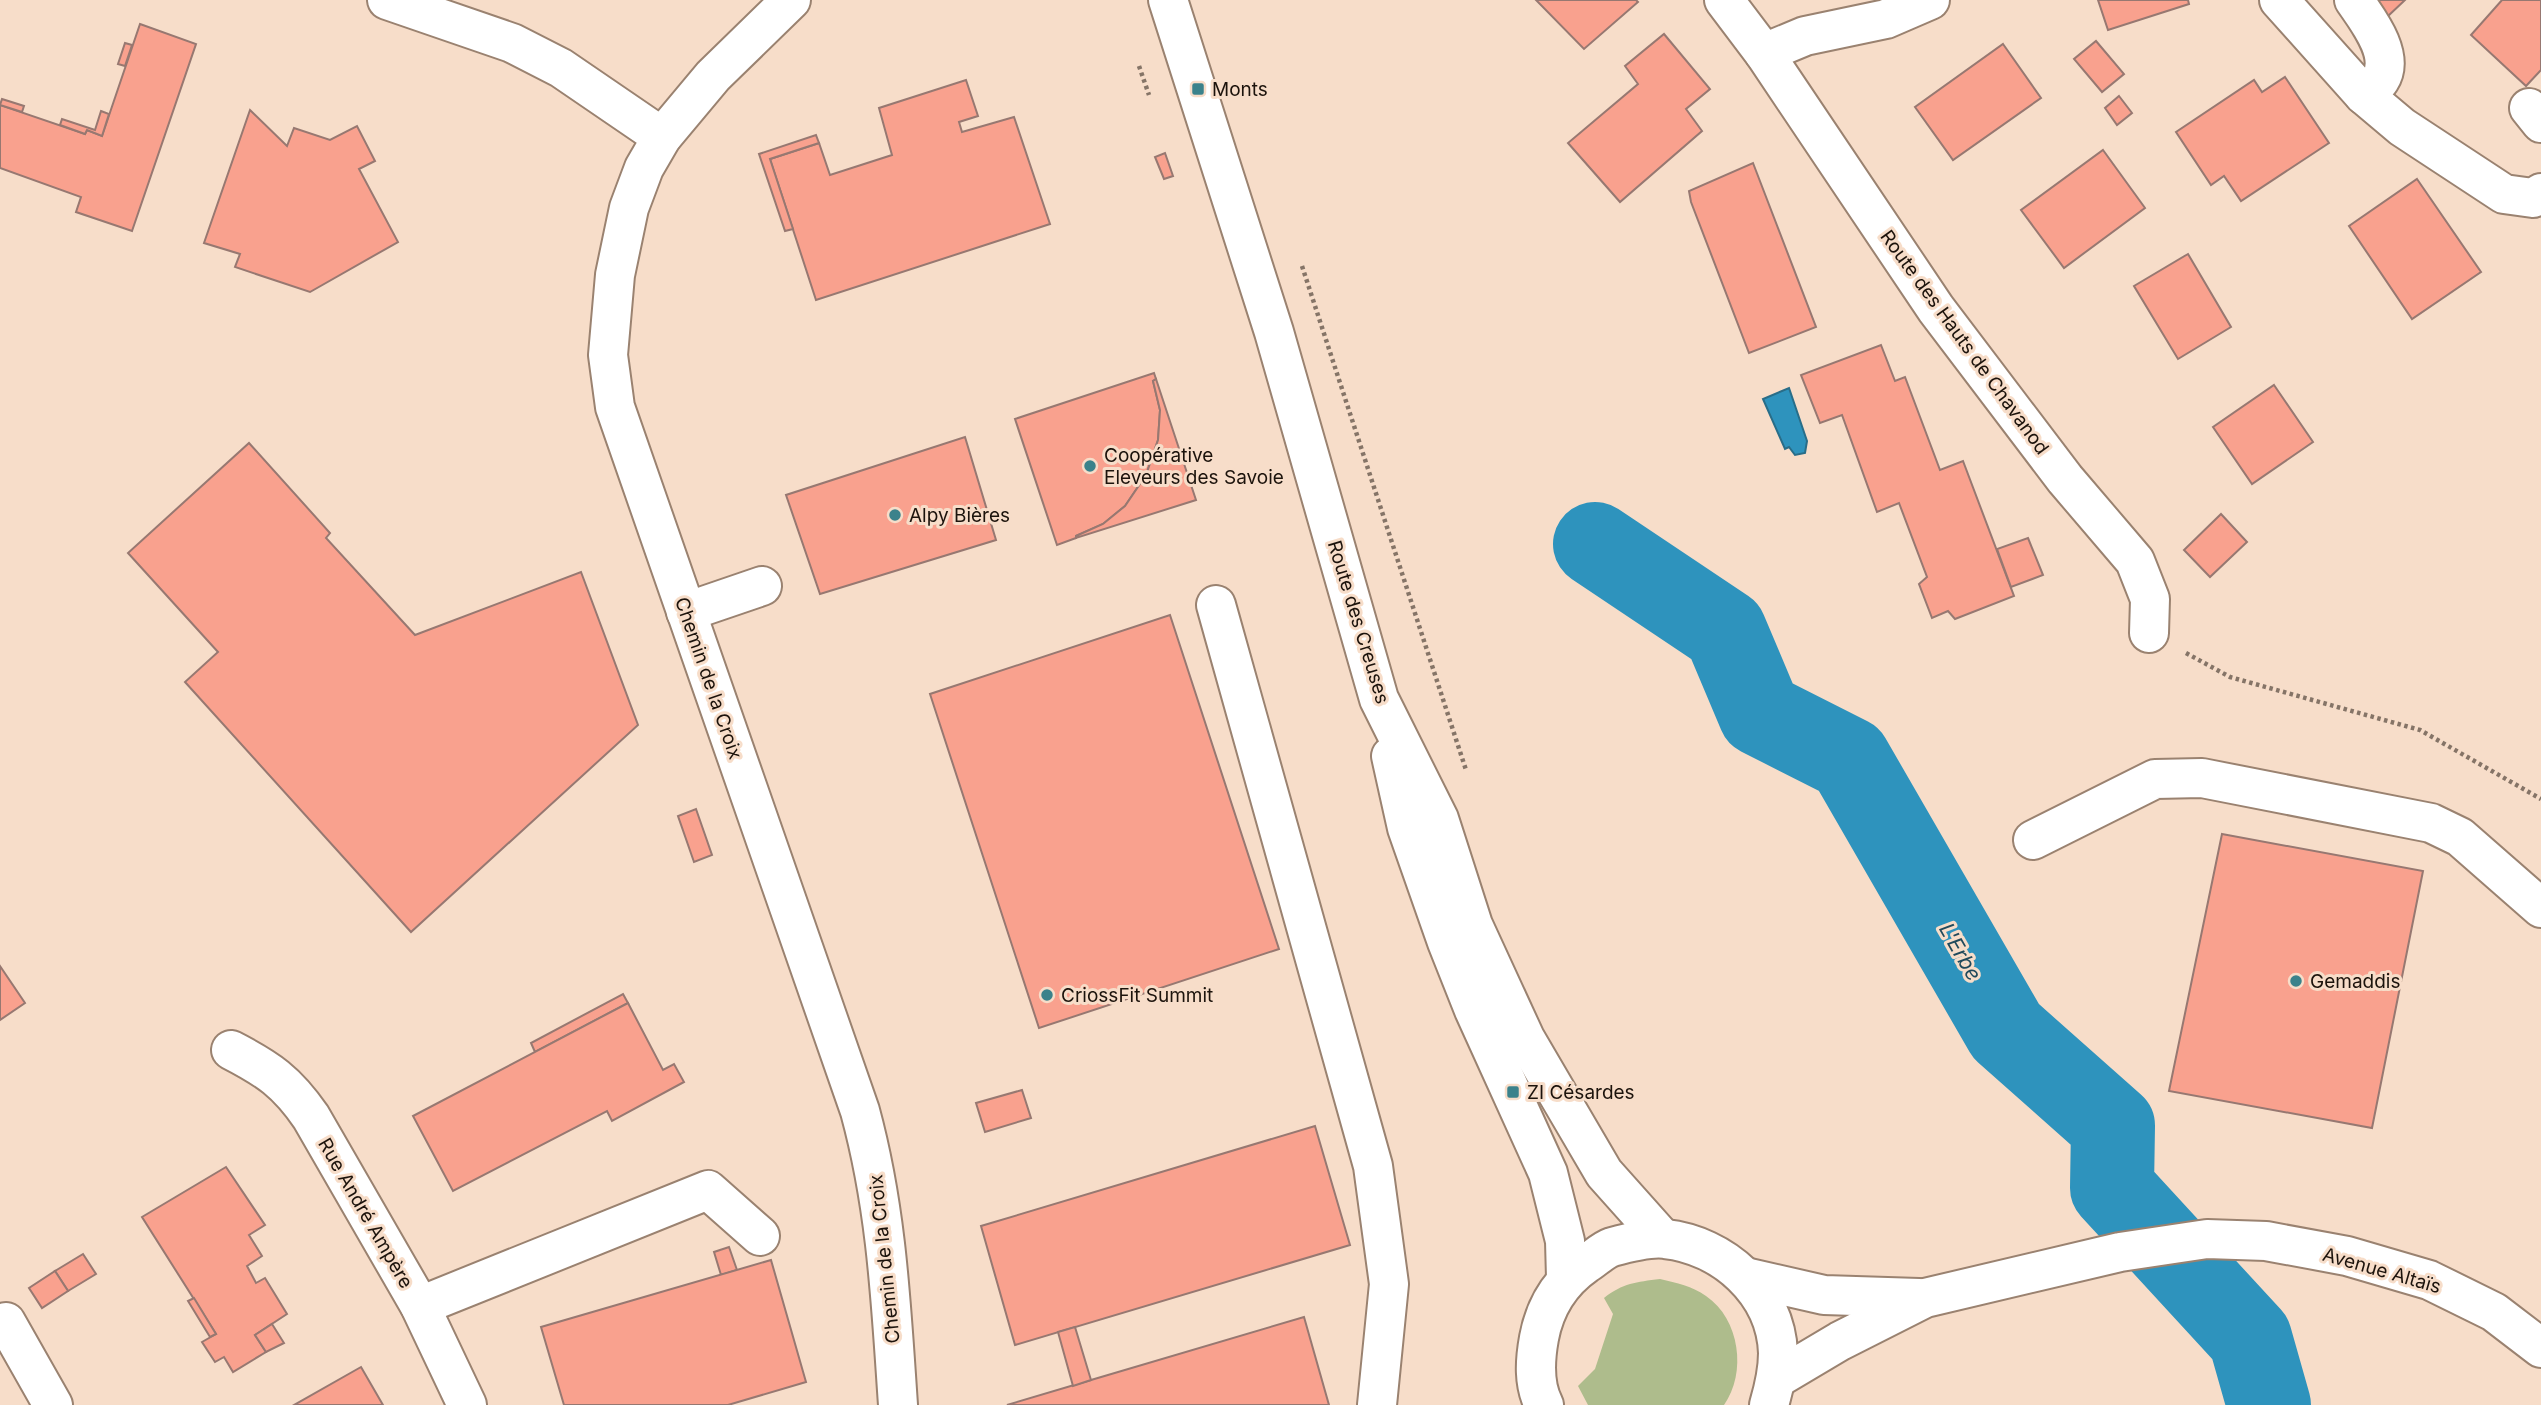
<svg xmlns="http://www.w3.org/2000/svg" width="2541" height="1405" font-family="Inter,sans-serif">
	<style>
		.green { fill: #aebc8c }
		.water { fill: #2e93bd; stroke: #296d88; stroke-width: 2 }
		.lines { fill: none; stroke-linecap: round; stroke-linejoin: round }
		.river { stroke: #2e93bd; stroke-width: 84 }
		.building { fill: #f9a18e; stroke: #977871; stroke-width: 2 }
		.minor-casing { stroke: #9a8270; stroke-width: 42 }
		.major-casing { stroke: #9a8270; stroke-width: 42 }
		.path { stroke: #857467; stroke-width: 4.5; stroke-dasharray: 3.5 3.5; stroke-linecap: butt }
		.minor { stroke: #fff; stroke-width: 38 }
		.major { stroke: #fff; stroke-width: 38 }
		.poi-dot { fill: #3b828b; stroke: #f7ddc9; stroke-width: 2.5 }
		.labels { text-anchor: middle; stroke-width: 6; stroke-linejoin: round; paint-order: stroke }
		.poi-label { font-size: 19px; fill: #1c130c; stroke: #f7ddc9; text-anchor: start }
		.street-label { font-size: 19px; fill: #1c130c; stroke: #f7ddc9 }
		.water-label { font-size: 21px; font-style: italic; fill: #214a5c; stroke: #f7ddc9 }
	</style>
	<rect width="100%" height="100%" fill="#f7ddc9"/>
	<path class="green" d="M1660,1279C1677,1283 1692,1286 1706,1296C1740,1319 1747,1373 1724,1405H1588L1578,1386L1595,1369L1613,1314L1604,1298C1623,1283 1636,1282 1660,1279Z"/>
	<path class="water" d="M1789,388L1807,441L1805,453L1795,455L1789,447L1785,449L1763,399Z"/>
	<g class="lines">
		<path class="river" d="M1595,544L1725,631L1760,714L1849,759L2006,1031L2113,1126L2112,1188L2250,1338L2269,1405"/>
	</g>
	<g class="building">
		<path d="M1536,0H1636L1638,2L1584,49Z"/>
		<path d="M2098,0H2188L2189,4L2108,30Z"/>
		<path d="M2372,0H2405L2387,17Z"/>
		<path d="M2502,0H2541V70L2526,86L2471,35Z"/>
		<path d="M140,24L196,44L132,231L76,212L81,197L0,168V105L85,134L87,130L102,136Z"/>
		<path d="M1664,34L1710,89L1686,109L1702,131L1620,202L1568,143L1638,84L1625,66Z"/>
		<path d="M2096,41L2124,74L2102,92L2074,59Z"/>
		<path d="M125,43L132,45L125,66L118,64Z"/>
		<path d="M2003,44L2041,98L1953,160L1915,107Z"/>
		<path d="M2285,77L2329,143L2241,201L2224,176L2211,185L2176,132L2254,80L2262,92Z"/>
		<path d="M966,80L978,116L959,122L962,132L1014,117L1050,224L816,300L770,159L819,143L830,175L892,155L879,108Z"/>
		<path d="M2119,96L2132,113L2117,125L2105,108Z"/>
		<path d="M2,99L24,106L22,112L0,105Z"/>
		<path d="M250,110L287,146L294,128L330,140L357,126L375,161L359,169L398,242L310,292L235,267L240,254L204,243Z"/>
		<path d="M101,111L109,114L102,136L87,130L85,134L60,125L62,119L95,130Z"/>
		<path d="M816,135L819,143L770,159L793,229L785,231L759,154Z"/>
		<path d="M2103,150L2145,208L2064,268L2021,210Z"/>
		<path d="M1165,153L1173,176L1164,179L1155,157Z"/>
		<path d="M1753,163L1816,327L1749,353L1691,202L1689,191Z"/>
		<path d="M2417,179L2481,272L2412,319L2349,226Z"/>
		<path d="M2188,254L2231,327L2178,359L2134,286Z"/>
		<path d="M1881,345L1895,381L1905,377L1940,470L1963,461L2014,596L1955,619L1948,611L1932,618L1919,584L1927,577L1899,503L1877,512L1842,415L1820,423L1801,375Z"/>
		<path d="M1154,373L1156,379L1153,381L1160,410L1158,440L1146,475L1125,506L1103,524L1076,536V538L1057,545L1015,419Z"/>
		<path d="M1156,379L1196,500L1076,538V536L1103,524L1125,506L1146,475L1158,440L1160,410L1153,381Z"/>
		<path d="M2274,385L2313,442L2252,484L2213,427Z"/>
		<path d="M965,437L996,540L820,594L786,495Z"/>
		<path d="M249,443L330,533L326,538L415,635L581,572L638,725L411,932L185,682L218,652L128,553Z"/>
		<path d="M2221,514L2247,542L2210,577L2184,550Z"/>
		<path d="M2028,538L2043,575L2011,587L1997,549Z"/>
		<path d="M1170,615L1279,949L1039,1028L930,694Z"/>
		<path d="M696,809L712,855L694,862L678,816Z"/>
		<path d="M2222,834L2423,871L2372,1128L2169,1091Z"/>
		<path d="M0,966L25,1003L0,1020Z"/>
		<path d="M623,994L628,1003L535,1052L531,1043Z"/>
		<path d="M628,1003L663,1070L674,1064L684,1082L612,1121L607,1111L453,1191L413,1116Z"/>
		<path d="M1022,1090L1031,1118L985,1132L976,1103Z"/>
		<path d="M1315,1126L1350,1245L1015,1345L981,1226Z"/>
		<path d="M226,1167L265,1225L249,1235L262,1256L247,1266L256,1283L265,1278L287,1314L255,1335L266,1352L233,1372L224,1357L215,1362L202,1342L216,1334L142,1217Z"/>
		<path d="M729,1247L737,1270L721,1275L714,1252Z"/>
		<path d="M83,1254L96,1274L68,1291L55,1271Z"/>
		<path d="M771,1260L806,1382L728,1405H564L541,1327Z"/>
		<path d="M55,1271L68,1291L42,1308L29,1288Z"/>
		<path d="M194,1298L216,1334L210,1337L188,1301Z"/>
		<path d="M1304,1317L1329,1405H1007L1091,1380Z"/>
		<path d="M272,1324L284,1343L266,1352L255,1335Z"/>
		<path d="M1075,1327L1091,1380L1073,1386L1058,1332Z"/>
		<path d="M361,1367L383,1405H294Z"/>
	</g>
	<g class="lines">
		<g class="minor-casing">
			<g id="minor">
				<path d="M387,0L512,43L561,68L662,137"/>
				<path d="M791,0L713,76L662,137L644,168L629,208L615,275L608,355L615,407L860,1111C887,1210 891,1304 898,1405"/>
				<path d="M1724,0L1764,53L1936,309L2065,479L2135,561L2150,599L2149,633"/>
				<path d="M2279,0L2364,95L2402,127L2504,194L2533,198L2541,193"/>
				<path d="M2354,0C2367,19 2396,55 2380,80C2377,85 2369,90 2364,95"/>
				<path d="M1764,53L1805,36L1886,19L1930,0"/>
				<path d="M2529,108L2541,123"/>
				<path d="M1216,605L1373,1166L1389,1284L1377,1405"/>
				<path d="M686,612L762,586"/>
				<path d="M2033,840L2155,779L2202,778L2431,823L2460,837L2541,908"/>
				<path d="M231,1050C268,1069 287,1082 311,1117L420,1306L467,1405"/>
				<path d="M1745,1277L1824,1295L1919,1298"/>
				<path d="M420,1306L708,1190L760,1236"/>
				<path d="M6,1322L53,1405"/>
				<path d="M1776,1379L1840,1341L1925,1298L2120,1252L2207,1239L2266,1241L2347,1256L2429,1280L2494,1312L2541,1348"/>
			</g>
		</g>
		<g class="major-casing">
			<g id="major">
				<path d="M1168,0L1274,332L1379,699L1439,819L1473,925L1525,1038L1604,1173L1662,1238"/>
				<path d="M1391,756L1407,828L1447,942L1474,1010L1548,1173L1565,1241L1566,1278"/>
				<path d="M1544,1405C1533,1384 1535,1360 1539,1338C1545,1306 1560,1282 1586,1264C1594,1259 1603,1250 1612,1247C1627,1243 1650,1237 1665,1239C1723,1245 1776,1292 1778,1353C1778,1371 1774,1388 1769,1405"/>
			</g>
		</g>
		<g class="path">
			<path d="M1139,66L1149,95"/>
			<path d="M1302,266L1466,770"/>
			<path d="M2186,653L2230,677L2420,730L2541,799"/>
		</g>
		<use href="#minor" class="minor"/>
		<use href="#major" class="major"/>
	</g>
	<g class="poi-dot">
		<rect x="1191" y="82" width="14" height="14" rx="3.5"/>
		<circle cx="1090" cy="466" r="7"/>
		<circle cx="895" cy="515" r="7"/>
		<circle cx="2296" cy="981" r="7"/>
		<circle cx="1047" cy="995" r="7"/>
		<rect x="1506" y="1085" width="14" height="14" rx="3.5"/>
	</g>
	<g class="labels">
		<g class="poi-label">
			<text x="1212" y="96">Monts</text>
			<text x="1104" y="462">Coopérative<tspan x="1104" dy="22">Eleveurs des Savoie</tspan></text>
			<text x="909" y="522">Alpy Bières</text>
			<text x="2310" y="988">Gemaddis</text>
			<text x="1061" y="1002">CriossFit Summit</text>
			<text x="1527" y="1099">ZI Césardes</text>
		</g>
		<g class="street-label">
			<text transform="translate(1965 342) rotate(54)" y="7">Route des Hauts de Chavanod</text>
			<text transform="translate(1359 622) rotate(73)" y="7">Route des Creuses</text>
			<text transform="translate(709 678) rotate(71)" y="7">Chemin de la Croix</text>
			<text transform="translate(366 1213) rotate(60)" y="7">Rue André Ampère</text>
			<text transform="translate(884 1259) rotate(-96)" y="7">Chemin de la Croix</text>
			<text transform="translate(2382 1270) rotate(16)" y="7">Avenue Altaïs</text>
		</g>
		<g class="water-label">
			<text transform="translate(1960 952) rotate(60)" y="7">L'Erbe</text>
		</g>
	</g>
</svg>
